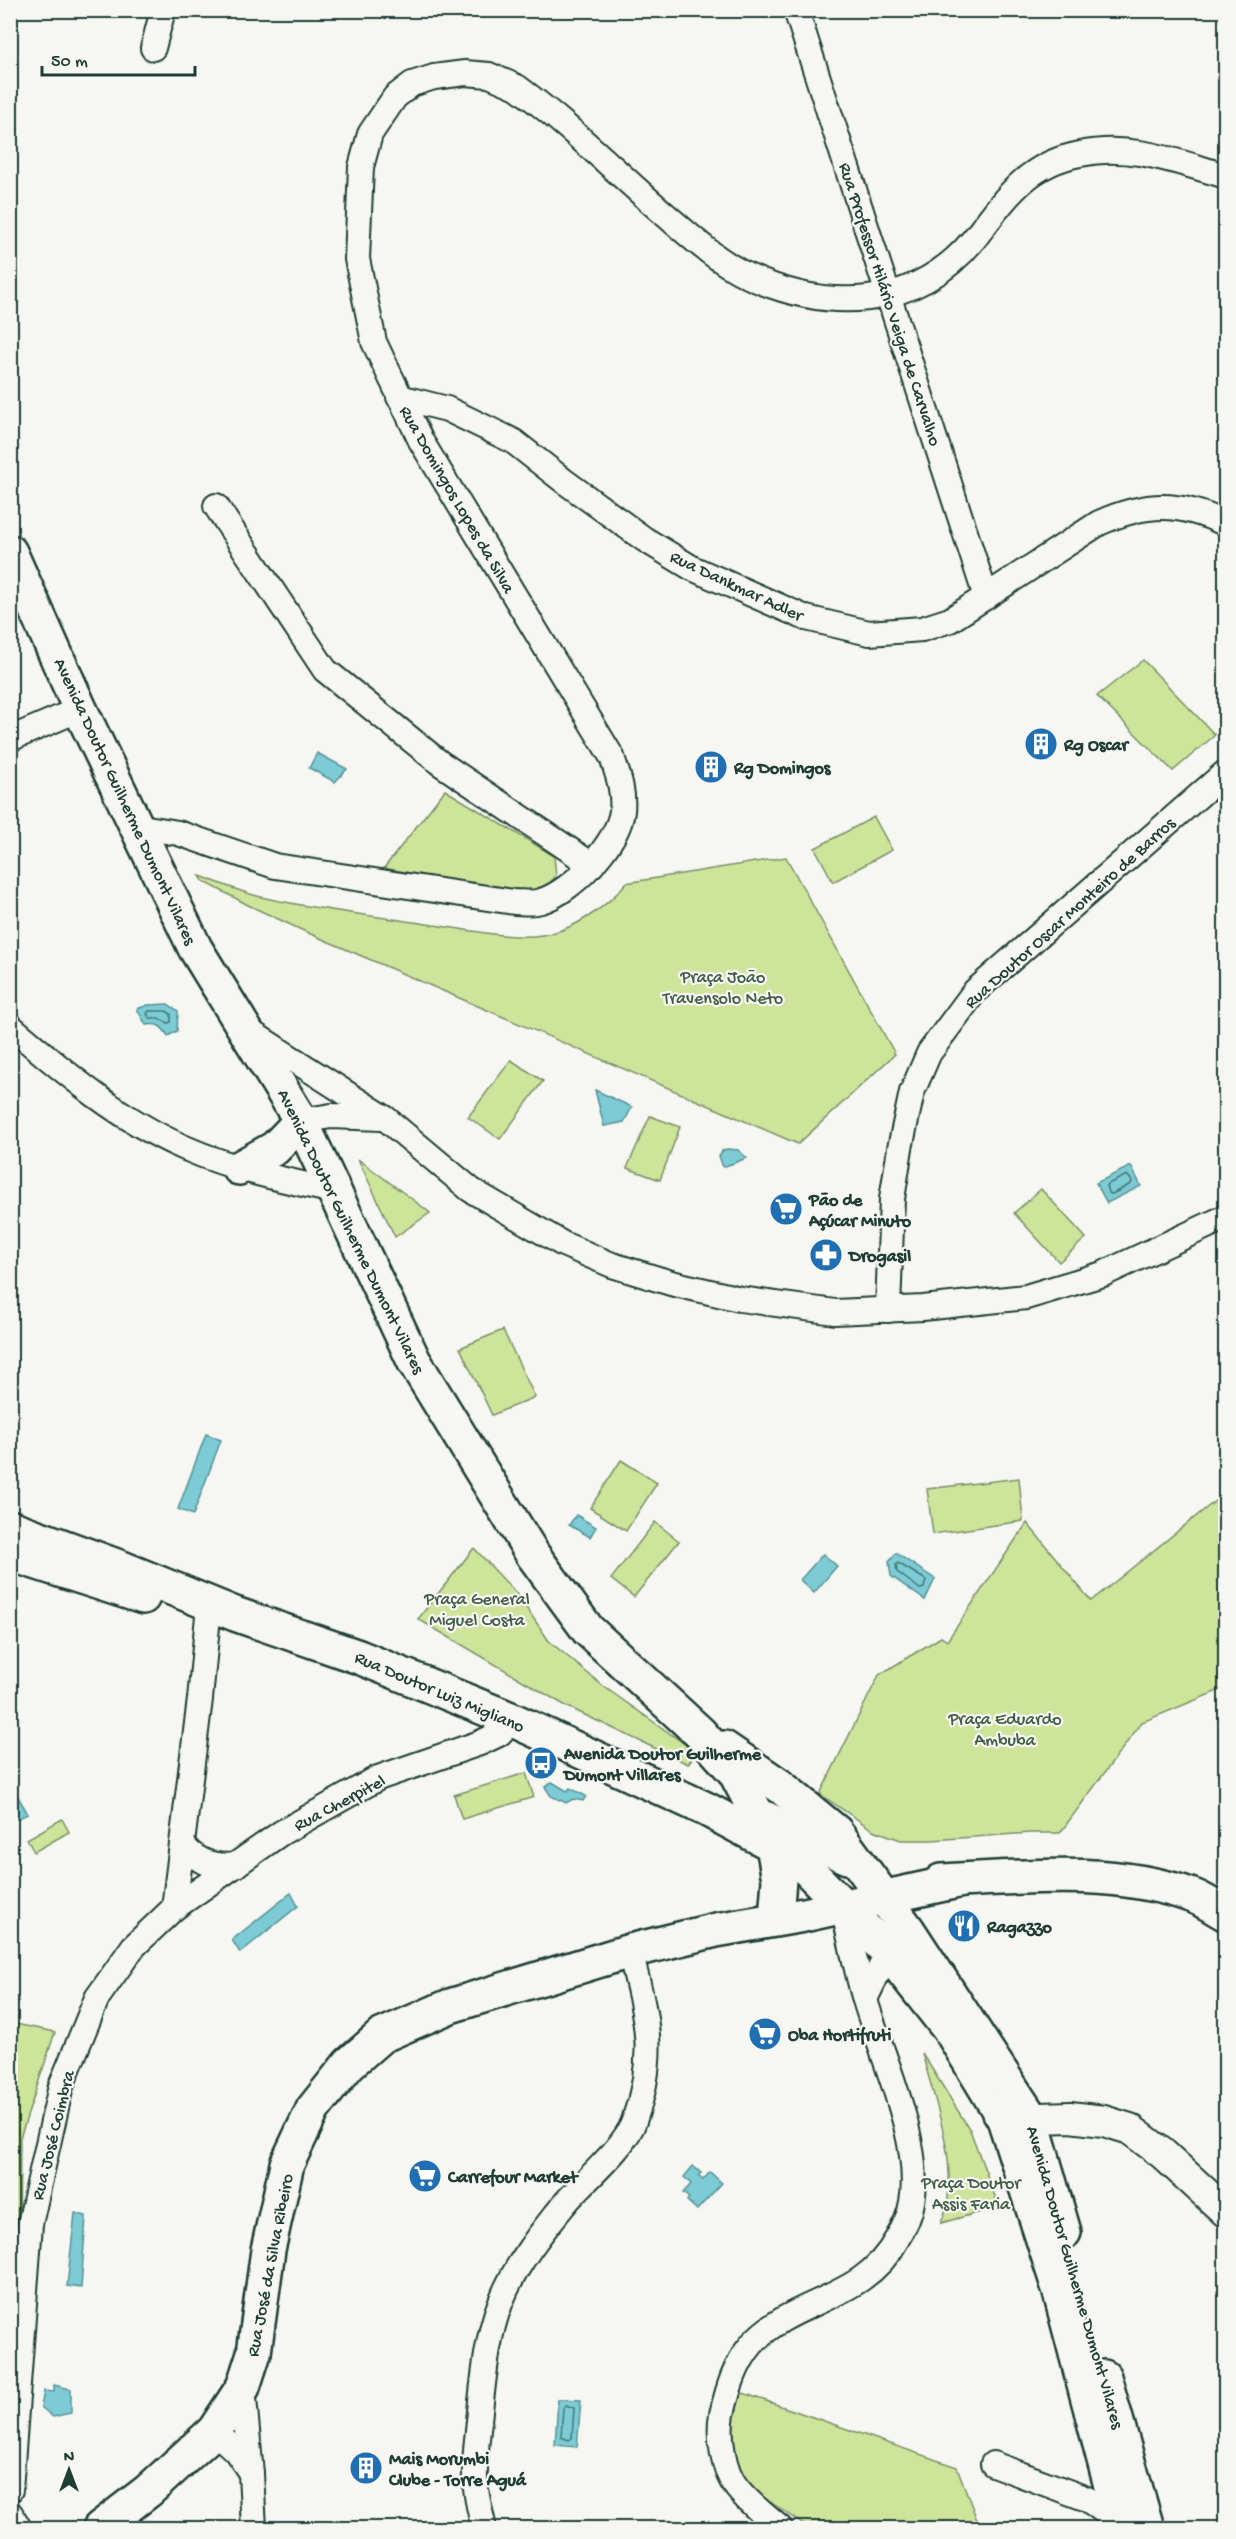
<svg xmlns="http://www.w3.org/2000/svg" width="1236" height="2539" font-family="'Gochi Hand',sans-serif">
	<style>
		.green { fill: #cee49a; stroke: #769067; stroke-width: 1.5 }
		.water { fill: #7bcbd5; stroke: #569295; stroke-width: 1.5 }
		.lines { fill: none; stroke-linecap: round; stroke-linejoin: round }
		.shore { stroke: #447674; stroke-width: 1.5 }
		.minor-casing { stroke: #1f3d34; stroke-width: 28 }
		.tertiary-casing { stroke: #1f3d34; stroke-width: 34 }
		.secondary-casing { stroke: #1f3d34; stroke-width: 38 }
		.minor { stroke: #f6f6f2; stroke-width: 24 }
		.tertiary { stroke: #f6f6f2; stroke-width: 30 }
		.secondary { stroke: #f6f6f2; stroke-width: 33 }
		.labels { text-anchor: middle; stroke-width: 4.5; stroke-linejoin: round; paint-order: stroke }
		.street-label { font-size: 18px; fill: #1f3d34; stroke: #f6f6f2 }
		.poi-label { font-size: 18px; font-weight: bold; fill: #1f3d34; stroke: #f6f6f2; text-anchor: start }
		.park-label { font-size: 18px; fill: #425e48; stroke: #f6f6f2 }
	</style>
	<rect width="100%" height="100%" fill="#f6f6f2"/>
	<filter id="ink" filterUnits="userSpaceOnUse"><feTurbulence type="fractalNoise" baseFrequency=".0167" numOctaves="2"/><feDisplacementMap in="SourceGraphic" scale="12" xChannelSelector="R" yChannelSelector="G"/><feConvolveMatrix kernelMatrix="1 2 1 2 8 2 1 2 1" color-interpolation-filters="sRGB"/></filter>
	<g filter="url(#ink)">
		<g class="green">
			<path d="M1143,660L1215,735L1173,771L1097,696Z"/>
			<path d="M445,790L554,856L556,876L541,892L504,891L384,868Z"/>
			<path d="M874,817L892,850L833,882L815,848Z"/>
			<path d="M786,857L895,1054L798,1144L306,932L248,905L203,881L200,876C220,883 240,892 261,897C317,910 376,916 433,925C464,929 512,940 542,935C573,931 607,907 626,883Z"/>
			<path d="M511,1060L543,1081L500,1139L468,1117Z"/>
			<path d="M650,1116L680,1127L660,1180L627,1168Z"/>
			<path d="M358,1159L424,1208L430,1213L395,1237Z"/>
			<path d="M1041,1189L1086,1238L1059,1262L1014,1213Z"/>
			<path d="M503,1330L535,1397L492,1415L460,1348Z"/>
			<path d="M621,1460L657,1483L626,1531L590,1508Z"/>
			<path d="M1019,1478L1023,1521L933,1534L927,1489Z"/>
			<path d="M1225,1493V1688L1142,1722L1060,1833H1030L932,1840H901L873,1830L820,1794L879,1675L941,1637L947,1641L1027,1523L1091,1601Z"/>
			<path d="M655,1522L679,1541L634,1597L611,1579Z"/>
			<path d="M474,1548L517,1594L549,1641L603,1686L696,1752L688,1764L566,1706L418,1619Z"/>
			<path d="M526,1773L534,1797L462,1819L454,1795Z"/>
			<path d="M62,1819L69,1832L34,1852L27,1839Z"/>
			<path d="M11,2023L55,2032L20,2138L18,2369L11,2379Z"/>
			<path d="M922,2053L970,2130L999,2207L941,2223C963,2173 935,2103 922,2053Z"/>
			<path d="M743,2393L957,2467L980,2528H808L756,2492L739,2470L731,2446L734,2407Z"/>
		</g>
		<g class="water">
			<path d="M317,753L347,769L335,782L309,768Z"/>
			<path d="M148,1005L168,1004L178,1011L177,1031L168,1036C162,1026 158,1023 146,1025L137,1009Z"/>
			<path d="M595,1090L632,1107L624,1122L604,1126Z"/>
			<path d="M728,1149L738,1150L747,1158L723,1167L719,1156L723,1150Z"/>
			<path d="M1131,1166L1141,1186L1107,1203L1096,1183Z"/>
			<path d="M206,1434L221,1440L193,1515L178,1509Z"/>
			<path d="M576,1515L596,1527L590,1537L569,1525Z"/>
			<path d="M896,1553L935,1579L925,1600L891,1576L889,1562Z"/>
			<path d="M823,1554L837,1566L814,1593L800,1580Z"/>
			<path d="M552,1782L567,1791L570,1788L586,1796L583,1801L573,1799L566,1803L551,1796L545,1787Z"/>
			<path d="M10,1783L28,1814L14,1820L11,1812Z"/>
			<path d="M291,1893L298,1906L240,1953L232,1940Z"/>
			<path d="M693,2166L701,2173L698,2176L703,2180L710,2172L722,2183L697,2210L687,2201L689,2198L683,2193L691,2184L684,2177Z"/>
			<path d="M75,2213L86,2216L81,2288L67,2286Z"/>
			<path d="M54,2385L71,2389V2413L53,2417L41,2407L44,2391L54,2392Z"/>
			<path d="M558,2399L581,2400L577,2447L555,2445Z"/>
		</g>
		<g class="lines">
			<g class="shore">
				<path d="M149,1011H166L171,1014V1022L168,1023L158,1018H150L147,1014Z"/>
				<path d="M1127,1175L1132,1181L1131,1184L1112,1194L1108,1193L1106,1185Z"/>
				<path d="M898,1563L926,1580L924,1588L920,1589L897,1572L896,1565Z"/>
				<path d="M566,2405L574,2408L572,2438L569,2440L561,2437L563,2408Z"/>
			</g>
			<g class="minor-casing">
				<g id="minor">
					<path d="M796,10L986,597"/>
					<path d="M153,48L163,10"/>
					<path d="M399,397L447,409L513,441L564,481L644,539L692,568L806,618L869,633L922,629L950,620L1099,523C1146,502 1179,501 1226,524"/>
					<path d="M216,506L325,670L440,763L592,865"/>
					<path d="M10,739L80,709"/>
					<path d="M135,826L178,833L275,866L514,902C522,902 533,904 541,901C572,892 618,843 622,811C624,791 618,775 612,757L421,441L374,342L357,259L361,167L370,134L395,97L412,84L434,77L465,73L489,75L517,87C568,124 614,170 661,211C689,235 715,260 748,276C827,312 915,311 974,239C1005,199 1026,164 1080,154C1131,143 1177,162 1226,176"/>
					<path d="M10,1026C64,1072 120,1120 185,1148C233,1169 283,1180 334,1191"/>
					<path d="M249,1031L385,1118L471,1190L563,1244L612,1265L671,1283L740,1299L835,1312L923,1308L1026,1297L1103,1274L1226,1217"/>
					<path d="M301,1121L331,1116L382,1118"/>
					<path d="M888,1310L892,1199L900,1148L912,1092L929,1053L975,991L1226,772"/>
					<path d="M182,1844C196,1862 214,1868 236,1865"/>
					<path d="M174,1908L200,1699L208,1616L213,1609L220,1607"/>
					<path d="M865,1999L888,1952"/>
					<path d="M243,2387L251,2474L254,2528"/>
					<path d="M214,2431L236,2451L251,2473"/>
					<path d="M993,2464L1087,2499L1120,2523"/>
					<path d="M10,2490L30,2224L61,2086L97,1998L133,1947L174,1908L281,1833L378,1778L480,1743L499,1734L513,1720"/>
					<path d="M10,2513L19,2528"/>
					<path d="M484,2528C480,2512 476,2496 475,2479C474,2457 478,2433 480,2411C484,2375 487,2338 500,2304C514,2266 542,2231 567,2201C585,2180 626,2146 634,2121C658,2053 646,2017 630,1951"/>
					<path d="M780,2528C765,2516 749,2503 737,2488C723,2471 718,2435 722,2414C728,2389 735,2364 752,2344C794,2297 863,2302 897,2239C904,2228 910,2215 912,2202C923,2143 882,2057 865,2000C856,1969 850,1938 843,1907"/>
				</g>
			</g>
			<g class="tertiary-casing">
				<path id="tertiary" d="M1007,2119L1070,2117L1104,2121L1130,2129L1163,2154L1226,2212"/>
			</g>
			<g class="secondary-casing">
				<g id="secondary">
					<path d="M10,552L80,709L195,948L301,1121L414,1361L533,1555L588,1630L700,1733L735,1772L773,1845L779,1880L777,1905"/>
					<path d="M239,1168L275,1148L301,1121"/>
					<path d="M10,1527L122,1568L235,1614L359,1657L513,1720L706,1809L773,1845L807,1869L888,1952L952,2033L1004,2119L1059,2289L1122,2528"/>
					<path d="M10,1554L143,1597"/>
					<path d="M724,1748L780,1786L836,1832L908,1930L1031,2118L1064,2232"/>
					<path d="M758,1815L847,1857"/>
					<path d="M941,1881C1025,1877 1113,1867 1193,1896C1204,1900 1215,1908 1226,1914"/>
					<path d="M1104,2377L1147,2528"/>
					<path d="M100,2528L148,2491L214,2431L243,2387L254,2353L268,2250L287,2164L313,2109L349,2064L381,2036L450,2006L630,1951L716,1930L804,1915L963,1880"/>
				</g>
			</g>
			<use href="#minor" class="minor"/>
			<use href="#tertiary" class="tertiary"/>
			<use href="#secondary" class="secondary"/>
		</g>
	</g>
	<defs>
		<g id="building-disc" transform="scale(1.725)"><circle r="9.5" fill="#1f6fb2" stroke="#f6f6f2"/><path d="M-4-6H4V6H1V3H-1V6H-4ZM-2.5-4.3h1.7v1.8h-1.7ZM.8-4.3h1.7v1.8H.8ZM-2.5-1h1.7V.8h-1.7ZM.8-1h1.7V.8H.8Z" fill="#fff"/></g>
		<g id="supermarket-disc" transform="scale(1.725)"><circle r="9.5" fill="#1f6fb2" stroke="#f6f6f2"/><path d="M-6-5.5h2.5l.6 2H6L4.5 2H-2.5L-4.4-4H-6ZM-1.5 3.2a1.3 1.3 0 1 0 .1 0ZM3 3.2a1.3 1.3 0 1 0 .1 0Z" fill="#fff"/></g>
		<g id="pharmacy-disc" transform="scale(1.725)"><circle r="9.5" fill="#1f6fb2" stroke="#f6f6f2"/><path d="M-2-6h4v4h4v4h-4v4h-4v-4h-4v-4h4Z" fill="#fff"/></g>
		<g id="bus-disc" transform="scale(1.725)"><circle r="9.5" fill="#1f6fb2" stroke="#f6f6f2"/><path d="M-5-6H5V4H4V6H2V4H-2V6H-4V4H-5ZM-3.5-4V0h7V-4ZM-3.5 1.2v1.5H-2V1.2ZM2 1.2v1.5H3.5V1.2Z" fill="#fff"/></g>
		<g id="restaurant-disc" transform="scale(1.725)"><circle r="9.5" fill="#1f6fb2" stroke="#f6f6f2"/><path d="M-5-6h1v4h1v-4h1v4h1v-4h1v5L-1.5 .5V6h-2V.5L-5-1ZM5-6V6H3V1.5H1.5Q1.5-4 5-6Z" fill="#fff"/></g>
	</defs>
	<g fill-rule="evenodd">
		<use href="#building-disc" x="1041" y="744"/>
		<use href="#building-disc" x="711" y="767"/>
		<use href="#supermarket-disc" x="786" y="1209"/>
		<use href="#pharmacy-disc" x="826" y="1255"/>
		<use href="#bus-disc" x="541" y="1763"/>
		<use href="#restaurant-disc" x="964" y="1926"/>
		<use href="#supermarket-disc" x="765" y="2034"/>
		<use href="#supermarket-disc" x="425" y="2176"/>
		<use href="#building-disc" x="366" y="2468"/>
	</g>
	<g class="labels">
		<g class="street-label">
			<text transform="translate(891 304) rotate(72)" y="6">Rua Professor Hilário Veiga de Carvalho</text>
			<text transform="translate(458 499) rotate(60)" y="6">Rua Domingos Lopes da Silva</text>
			<text transform="translate(737 585) rotate(25)" y="6">Rua Dankmar Adler</text>
			<text transform="translate(126 801) rotate(65)" y="6">Avenida Doutor Guilherme Dumont Vilares</text>
			<text transform="translate(1069 912) rotate(-42)" y="6">Rua Doutor Oscar Monteiro de Barros</text>
			<text transform="translate(352 1231) rotate(64)" y="6">Avenida Doutor Guilherme Dumont Vilares</text>
			<text transform="translate(440 1691) rotate(23)" y="6">Rua Doutor Luiz Migliano</text>
			<text transform="translate(339 1802) rotate(-28)" y="6">Rua Cherpitel</text>
			<text transform="translate(52 2135) rotate(-76)" y="6">Rua José Coimbra</text>
			<text transform="translate(269 2265) rotate(-79)" y="6">Rua José da Silva Ribeiro</text>
			<text transform="translate(1076 2277) rotate(74)" y="6">Avenida Doutor Guilherme Dumont Vilares</text>
		</g>
		<g class="poi-label">
			<text x="1064" y="750">Rg Oscar</text>
			<text x="734" y="773">Rg Domingos</text>
			<text x="809" y="1205">Pão de<tspan x="809" dy="21">Açúcar Minuto</tspan></text>
			<text x="849" y="1261">Drogasil</text>
			<text x="564" y="1759">Avenida Doutor Guilherme<tspan x="564" dy="21">Dumont Villares</tspan></text>
			<text x="987" y="1932">Ragazzo</text>
			<text x="788" y="2040">Oba Hortifruti</text>
			<text x="448" y="2182">Carrefour Market</text>
			<text x="389" y="2464">Mais Morumbi<tspan x="389" dy="21">Clube - Torre Aguá</tspan></text>
		</g>
		<g class="park-label">
			<text x="723" y="982">Praça João<tspan x="723" dy="21">Travensolo Neto</tspan></text>
			<text x="477" y="1604">Praça General<tspan x="477" dy="21">Miguel Costa</tspan></text>
			<text x="1005" y="1724">Praça Eduardo<tspan x="1005" dy="21">Ambuba</tspan></text>
			<text x="971" y="2188">Praça Doutor<tspan x="971" dy="21">Assis Faria</tspan></text>
		</g>
	</g>
	<rect width="1236" height="2539" fill="none" stroke="#f6f6f2" stroke-width="36"/>
	<rect x="18" y="18" width="1200" height="2503" fill="none" stroke="#1f3d34" stroke-width="2" filter="url(#ink)"/>
	<g transform="translate(69 2470)" stroke="#f6f6f2" stroke-width="4.5" paint-order="stroke">
	<path d="M0-4.5L10 22L0 15L-10 22Z" fill="#1f3d34"/>
	<text y="-9" font-size="16" font-weight="bold" text-anchor="middle" fill="#1f3d34">N</text>
	</g>
	<path d="M42 66v9h153v-9" fill="none" stroke="#1f3d34" stroke-width="3"/>
	<text x="51" y="66" font-size="18" fill="#1f3d34" stroke="#f6f6f2" stroke-width="4.5" paint-order="stroke">50 m</text>
</svg>
